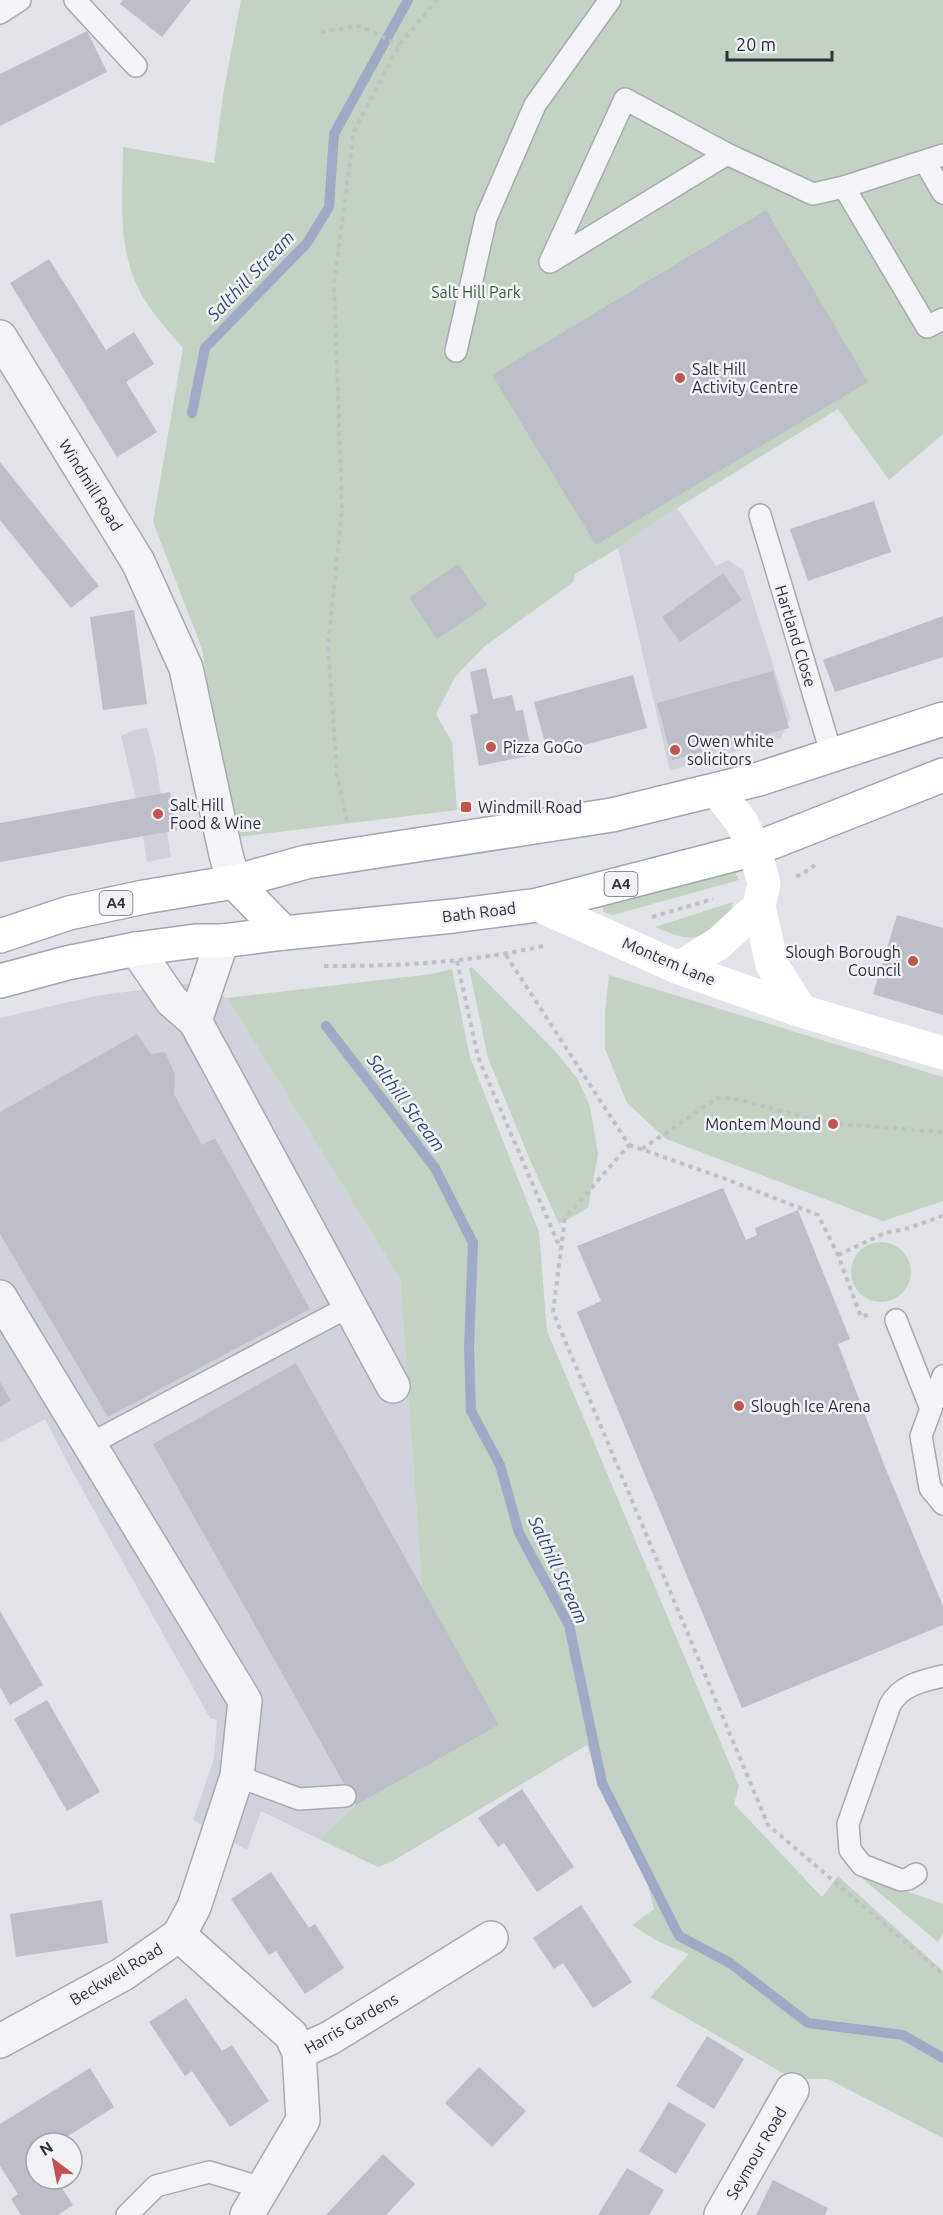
<svg xmlns="http://www.w3.org/2000/svg" width="943" height="2215" font-family="Ubuntu,sans-serif">
	<style>
		.built { fill: #d0d2db }
		.green { fill: #c4d2c3 }
		.lines { fill: none; stroke-linecap: round; stroke-linejoin: round }
		.stream { stroke: #9fabc6; stroke-width: 10 }
		.building { fill: #bcbec8 }
		.service-casing { stroke: #a7a9b3; stroke-width: 24 }
		.minor-casing { stroke: #a7a9b3; stroke-width: 36 }
		.primary-casing { stroke: #a2a6b4; stroke-width: 36 }
		.path { stroke: #c0c1c7; stroke-width: 4; stroke-dasharray: 4.5 4.5; stroke-linecap: butt }
		.service { stroke: #f4f4f7; stroke-width: 21 }
		.minor { stroke: #f4f4f7; stroke-width: 33 }
		.secondary { stroke: #fff; stroke-width: 33 }
		.primary { stroke: #fff; stroke-width: 33 }
		.poi-dot { fill: #c45350; stroke: #f1f2f6; stroke-width: 2 }
		.labels { text-anchor: middle; stroke-width: 5; stroke-linejoin: round; paint-order: stroke }
		.shield { fill: #f1f2f6; stroke: #666a76; stroke-width: 1.5 }
		.shield-label { font-size: 15px; font-weight: bold; fill: #2b2f3f }
		.park-label { font-size: 16px; fill: #3a5a39; stroke: #f1f2f6 }
		.poi-label { font-size: 16px; fill: #2b2f3f; stroke: #f1f2f6; text-anchor: start }
		.street-label { font-size: 16px; fill: #2b2f3f; stroke: #f1f2f6 }
		.water-label { font-size: 18px; font-style: italic; fill: #384770; stroke: #f1f2f6 }
	</style>
	<rect width="100%" height="100%" fill="#e1e3e9"/>
	<g class="built">
		<path d="M677,508L716,566L728,560L743,570L790,718L781,738L670,771L618,548Z"/>
		<path d="M147,728L155,757L171,857L147,862L138,807L121,736L134,730Z"/>
		<path d="M192,983L227,998L400,1279L422,1588L499,1725L356,1805L319,1839L261,1811L247,1850L193,1820L214,1759L217,1720L210,1718L72,1471L45,1419L0,1443V1018L95,996Z"/>
	</g>
	<g class="green">
		<path d="M241,0H943V434L889,480L838,409L677,508L618,548L575,574L573,582L485,646L455,677L436,714L452,742L457,810L230,838L202,649L153,522L183,348C171,334 158,320 148,305C115,256 123,203 123,147L214,163L224,89Z"/>
		<path d="M734,871L739,880L613,915L603,912V906Z"/>
		<path d="M733,902L730,914C695,941 696,944 655,927Z"/>
		<path d="M472,967L555,1051L577,1078L590,1106L598,1154L588,1208L559,1224L530,1160L488,1058L469,968Z"/>
		<path d="M452,969L470,1057L539,1232L547,1331L739,1786L734,1804L822,1897L838,1876L943,1971V2138L828,2079H793L650,1997L689,1954L659,1942L632,1925L654,1909L646,1877L629,1837L600,1786L587,1745L393,1861L378,1867L319,1839L356,1805L499,1725L422,1588L400,1279L227,998L432,974Z"/>
		<path d="M609,975L943,1077V1201L883,1221L666,1139L627,1103L605,1049V1013Z"/>
		<circle cx="881" cy="1272" r="30"/>
		<path d="M857,1874L943,1904V1933L938,1942Z"/>
	</g>
	<g class="lines">
		<g class="stream">
			<path d="M192,413L205,348L307,243L329,207L334,134L408,0"/>
			<path d="M326,1026L435,1168L473,1243L469,1347L471,1411L500,1465L519,1533L569,1625L602,1783L679,1936L730,1963L808,2023L903,2035L943,2058"/>
		</g>
	</g>
	<g class="building">
		<path d="M123,0H191L162,37L120,4Z"/>
		<path d="M87,31L107,72L0,126V74Z"/>
		<path d="M766,210L868,382L596,545L492,375Z"/>
		<path d="M49,259L106,350L134,332L154,364L126,382L157,432L117,457L10,283Z"/>
		<path d="M0,462L99,586L71,608L0,520Z"/>
		<path d="M874,501L891,552L808,581L790,529Z"/>
		<path d="M458,564L487,605L437,639L409,598Z"/>
		<path d="M723,573L742,600L680,642L662,617Z"/>
		<path d="M134,610L147,704L103,710L90,617Z"/>
		<path d="M943,616V657L835,692L823,660Z"/>
		<path d="M486,668L493,699L512,695L516,711L523,710L532,755L479,766L470,715L478,713L470,672Z"/>
		<path d="M773,671L789,728L672,760L657,703Z"/>
		<path d="M633,675L647,728L548,755L534,702Z"/>
		<path d="M170,792L177,830L0,862V823Z"/>
		<path d="M897,915L943,928V1015L873,994Z"/>
		<path d="M137,1034L151,1054L165,1052L175,1074L174,1094L202,1145L215,1138L310,1309L108,1417L0,1234V1112Z"/>
		<path d="M723,1188L746,1240L757,1235L755,1228L798,1210L850,1339L838,1344L885,1467L943,1606V1625L742,1708L577,1312L601,1301L577,1246Z"/>
		<path d="M296,1363L499,1725L356,1805L153,1444Z"/>
		<path d="M0,1382L11,1400L0,1407Z"/>
		<path d="M0,1611L43,1685L10,1705L0,1687Z"/>
		<path d="M47,1700L100,1792L67,1811L14,1719Z"/>
		<path d="M522,1789L574,1867L537,1892L504,1843L498,1847L478,1818Z"/>
		<path d="M271,1872L309,1928L315,1924L344,1968L305,1994L276,1951L269,1955L231,1899Z"/>
		<path d="M102,1900L108,1943L16,1957L10,1914Z"/>
		<path d="M581,1905L632,1982L593,2008L563,1963L554,1969L533,1938Z"/>
		<path d="M186,1998L222,2051L232,2045L269,2101L230,2127L192,2071L185,2076L149,2022Z"/>
		<path d="M707,2036L744,2059L714,2109L676,2086Z"/>
		<path d="M479,2067L526,2111L492,2147L445,2103Z"/>
		<path d="M90,2068L114,2107L57,2143H36V2179H56L73,2205L58,2215H21L11,2199L18,2194L0,2166V2124Z"/>
		<path d="M669,2102L706,2124L676,2174L639,2151Z"/>
		<path d="M383,2154L415,2184L386,2215H326Z"/>
		<path d="M627,2168L664,2190L649,2215H598Z"/>
		<path d="M773,2180L828,2208L825,2215H756Z"/>
	</g>
	<g class="lines">
		<g class="service-casing">
			<g id="service">
				<path d="M75,0L136,66"/>
				<path d="M0,13L20,0"/>
				<path d="M727,154L550,262L625,99L727,154L813,194L844,187"/>
				<path d="M943,155L844,187L927,327L943,319"/>
				<path d="M925,162L943,193"/>
				<path d="M456,351L486,218L535,105L610,0"/>
				<path d="M760,515L832,756"/>
				<path d="M896,1320L931,1409"/>
				<path d="M943,1376L921,1436L930,1488L943,1504"/>
				<path d="M90,1444L348,1307"/>
				<path d="M237,1776L299,1799L345,1796"/>
				<path d="M916,1874L908,1879L901,1880L862,1865L850,1850L848,1824L890,1705C901,1685 922,1681 943,1676"/>
				<path d="M127,2215L156,2186L209,2172L263,2188"/>
			</g>
		</g>
		<g class="minor-casing">
			<g id="minor">
				<path d="M0,337L138,562L186,668L226,855L234,882"/>
				<path d="M136,949L172,1001L195,1021L393,1386"/>
				<path d="M195,1021L222,941"/>
				<path d="M0,1297L245,1701L237,1776L194,1907L179,1935"/>
				<path d="M0,2041L123,1974L179,1935L291,2035L299,2052L303,2120L247,2215"/>
				<path d="M299,2052L330,2038L491,1938"/>
				<path d="M721,2215L792,2090"/>
			</g>
		</g>
		<g class="primary-casing">
			<g id="primary">
				<path d="M234,882L284,933"/>
				<path d="M0,936L69,913L144,897L234,882L306,862L612,815L759,779L943,719"/>
				<path d="M0,981L67,963L136,949L196,941H222L284,933L453,916L538,905L755,849L943,775"/>
			</g>
		</g>
		<g class="path">
			<path d="M321,32L360,26L399,45"/>
			<path d="M347,821L337,775L328,645L342,509L334,284L354,131L399,45L437,0"/>
			<path d="M796,876L801,875L815,865"/>
			<path d="M652,917L713,899"/>
			<path d="M506,955L629,1145L565,1218L553,1312L768,1825L943,1974"/>
			<path d="M457,961L478,1057L561,1250"/>
			<path d="M324,966C401,966 467,963 543,946"/>
			<path d="M629,1145L723,1178L818,1215L838,1255L861,1317L870,1314"/>
			<path d="M642,1149L717,1098H732L827,1123L943,1132"/>
			<path d="M838,1255L885,1233L909,1228L943,1216"/>
		</g>
		<use href="#service" class="service"/>
		<use href="#minor" class="minor"/>
		<g class="secondary">
			<path d="M716,790L741,821L755,849L764,884L759,906L772,965L801,1011"/>
			<path d="M538,905L679,968L801,1011L943,1053"/>
			<path d="M679,968L719,943L759,906"/>
		</g>
		<use href="#primary" class="primary"/>
	</g>
	<g class="poi-dot">
		<circle cx="680" cy="378" r="6"/>
		<circle cx="491" cy="747" r="6"/>
		<circle cx="675" cy="750" r="6"/>
		<rect x="460" y="801" width="12" height="12" rx="3"/>
		<circle cx="158" cy="814" r="6"/>
		<circle cx="913" cy="961" r="6"/>
		<circle cx="833" cy="1124" r="6"/>
		<circle cx="739" cy="1406" r="6"/>
	</g>
	<g class="labels">
		<g class="shield">
			<rect x="604.5" y="872" width="33" height="24" rx="4.5"/>
			<rect x="99.5" y="891" width="33" height="24" rx="4.5"/>
		</g>
		<g class="shield-label">
			<text x="621" y="889">A4</text>
			<text x="116" y="908">A4</text>
		</g>
		<g class="park-label">
			<text x="476" y="298">Salt Hill Park</text>
		</g>
		<g class="poi-label">
			<text x="692" y="375">Salt Hill<tspan x="692" dy="18">Activity Centre</tspan></text>
			<text x="687" y="747">Owen white<tspan x="687" dy="18">solicitors</tspan></text>
			<text x="503" y="753">Pizza GoGo</text>
			<text x="170" y="811">Salt Hill<tspan x="170" dy="18">Food &amp; Wine</tspan></text>
			<text x="478" y="813">Windmill Road</text>
			<text x="901" y="958" text-anchor="end">Slough Borough<tspan x="901" dy="18">Council</tspan></text>
			<text x="821" y="1130" text-anchor="end">Montem Mound</text>
			<text x="751" y="1412">Slough Ice Arena</text>
		</g>
		<g class="street-label">
			<text transform="translate(91 485) rotate(58)" y="6">Windmill Road</text>
			<text transform="translate(796 636) rotate(73)" y="6">Hartland Close</text>
			<text transform="translate(479 912) rotate(-7)" y="6">Bath Road</text>
			<text transform="translate(669 961) rotate(23)" y="6">Montem Lane</text>
			<text transform="translate(116 1974) rotate(-31)" y="6">Beckwell Road</text>
			<text transform="translate(351 2023) rotate(-30)" y="6">Harris Gardens</text>
			<text transform="translate(756 2153) rotate(-60)" y="6">Seymour Road</text>
		</g>
		<g class="water-label">
			<text transform="translate(251 276) rotate(-46)" y="6">Salthill Stream</text>
			<text transform="translate(406 1103) rotate(53)" y="6">Salthill Stream</text>
			<text transform="translate(558 1570) rotate(65)" y="6">Salthill Stream</text>
		</g>
	</g>
	<g transform="translate(54 2161) rotate(328)"><circle r="28" fill="#f1f2f6" stroke="#a2a4ad" stroke-width="1.5"/>
	<path d="M0-4.5L10 22L0 15L-10 22Z" fill="#c45350"/>
	<text y="-9" font-size="16" font-weight="bold" text-anchor="middle" fill="#2b2f3f">N</text>
	</g>
	<path d="M727 51v9h105v-9" fill="none" stroke="#2b2f3f" stroke-width="3"/>
	<text x="736" y="51" font-size="18" fill="#2b2f3f" stroke="#f1f2f6" stroke-width="4.5" paint-order="stroke">20 m</text>
</svg>
